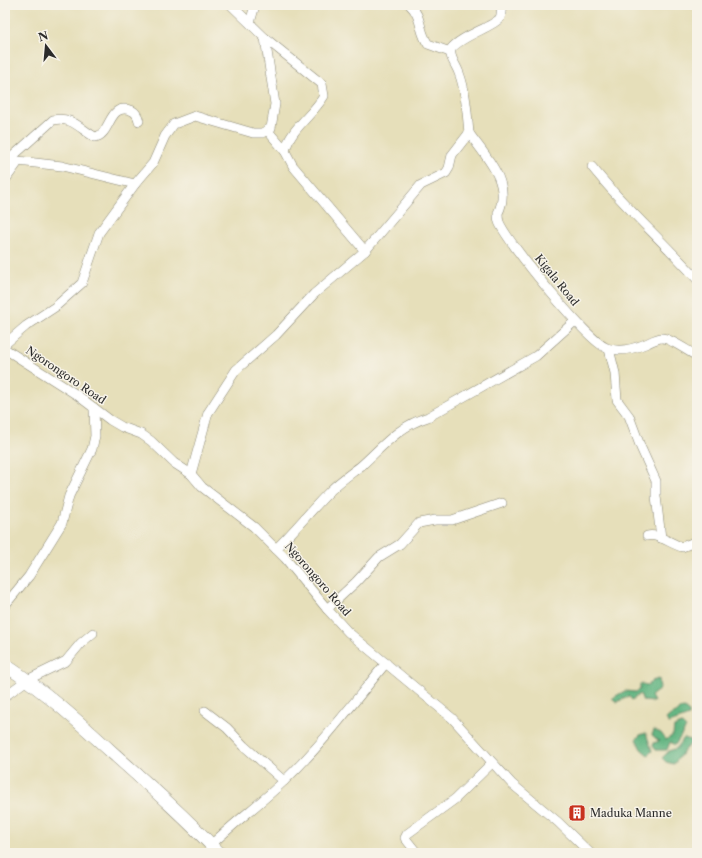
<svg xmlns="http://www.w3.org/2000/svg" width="702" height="858" font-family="'Libre Caslon Text',serif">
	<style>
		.forest { fill: #65b683; stroke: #487057 }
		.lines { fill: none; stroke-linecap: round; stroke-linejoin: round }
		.street-casing { stroke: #888572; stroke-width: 10 }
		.secondary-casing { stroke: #888572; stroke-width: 14 }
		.street { stroke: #fff; stroke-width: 9 }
		.secondary { stroke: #fff; stroke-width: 13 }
		.labels { text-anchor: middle; stroke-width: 3; stroke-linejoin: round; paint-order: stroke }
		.street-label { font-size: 11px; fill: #2b2b2b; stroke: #f7f3e8 }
		.poi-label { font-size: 11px; fill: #2b2b2b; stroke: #f7f3e8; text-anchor: start }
	</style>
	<rect width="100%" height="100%" fill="#f7f3e8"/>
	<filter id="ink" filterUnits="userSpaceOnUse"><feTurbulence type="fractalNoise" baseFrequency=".025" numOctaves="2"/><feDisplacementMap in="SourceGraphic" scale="8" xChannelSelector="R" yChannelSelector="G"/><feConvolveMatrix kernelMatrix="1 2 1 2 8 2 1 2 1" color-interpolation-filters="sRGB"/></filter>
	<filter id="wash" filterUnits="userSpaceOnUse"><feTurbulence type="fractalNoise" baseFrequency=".012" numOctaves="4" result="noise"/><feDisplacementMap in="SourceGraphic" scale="16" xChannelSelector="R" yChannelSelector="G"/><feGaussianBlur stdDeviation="0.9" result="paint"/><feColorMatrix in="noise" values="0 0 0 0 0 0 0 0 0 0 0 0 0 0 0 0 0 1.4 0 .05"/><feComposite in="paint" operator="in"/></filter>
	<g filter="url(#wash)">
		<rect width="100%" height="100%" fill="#e6dfba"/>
		<g class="forest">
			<path d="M659,679L660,689L651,696L654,702L643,701L640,694L632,700L629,696L617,702L612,698L625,691L636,692L640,689V684L648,685L652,681Z"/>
			<path d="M684,708L689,712V716L669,723L666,719L672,714H675L679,709Z"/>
			<path d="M682,724L686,728L675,745L670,742L667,750H656L653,746L654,743L659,741L652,735L654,730L661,733L666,740L673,735L674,727Z"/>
			<path d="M646,733L652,751L648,755L641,749L636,739L640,735Z"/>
			<path d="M684,738L694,741L685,749L674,764L666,762L662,758L669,751L677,748Z"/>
		</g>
	</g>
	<g filter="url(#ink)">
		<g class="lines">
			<g class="street-casing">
				<g id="street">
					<path d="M231,5L265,38L322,84L324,96C312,116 290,129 285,151L293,166L365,251"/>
					<path d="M410,5C422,16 419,32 428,44L450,52"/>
					<path d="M250,23L255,5"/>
					<path d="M268,131L285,151"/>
					<path d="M469,133C485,156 513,183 498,213C498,216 498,219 499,222C507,242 588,342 607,348C619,353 636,348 648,343C652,341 657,338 662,338C670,338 689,352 697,356"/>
					<path d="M9,160L62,166L135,184"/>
					<path d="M5,166L13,156L53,120C72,116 80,129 95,137C111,135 108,103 130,110C135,111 138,116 139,121"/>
					<path d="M592,167C624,207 663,241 697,279"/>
					<path d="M5,180L18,162"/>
					<path d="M5,344L26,326L55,307L82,283L99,233L135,184L153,163L165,136L174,124L195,116L253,133H262L271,128L275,104L265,38"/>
					<path d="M5,349L77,395L110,420L122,427L141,434L151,441L174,463L191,474L202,487L254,527L285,558L327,609L348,632L452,718L512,784L558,822L590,853"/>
					<path d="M609,349L615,373L617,400L629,416L641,448L656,481V496L661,538"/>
					<path d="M191,474L208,413L236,370L276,335L314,294L365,251L421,185L446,173L449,168L452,155L469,133C467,113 466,91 459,73C456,64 449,58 451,49C461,36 493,27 500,18C502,14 501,9 501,5"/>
					<path d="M647,536C658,533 671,544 682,547L697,541"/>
					<path d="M276,549C295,530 312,509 331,490C340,481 352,473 362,465C384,445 399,426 428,417L536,356L575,321"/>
					<path d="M5,605L29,576L62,523L69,496L92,449L95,436L94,408"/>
					<path d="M327,609L356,582L379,557L400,544L419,523L435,520H452L502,503"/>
					<path d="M5,696L27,680L66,661L81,643L93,633"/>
					<path d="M205,711L227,728L244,746L284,781"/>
					<path d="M211,845C235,822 261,803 284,781C322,745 353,703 386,663"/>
					<path d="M417,853L405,838L407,834L455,799L492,763"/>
				</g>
			</g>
			<g class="secondary-casing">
				<path id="secondary" d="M5,665C45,691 80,723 115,755C151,787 186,818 219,853"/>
			</g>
			<use href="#street" class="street"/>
			<use href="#secondary" class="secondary"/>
		</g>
	</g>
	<defs>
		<g id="building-square" transform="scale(0.9)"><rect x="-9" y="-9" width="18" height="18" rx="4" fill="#c8321e" stroke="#f7f3e8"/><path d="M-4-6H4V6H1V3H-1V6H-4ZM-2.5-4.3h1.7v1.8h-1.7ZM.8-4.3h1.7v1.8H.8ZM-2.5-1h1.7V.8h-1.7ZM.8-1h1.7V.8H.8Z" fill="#fff"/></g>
	</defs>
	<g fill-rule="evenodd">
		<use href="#building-square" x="577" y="813"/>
	</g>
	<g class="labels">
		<g class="street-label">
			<text transform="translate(557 280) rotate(51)" y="4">Kigala Road</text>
			<text transform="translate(66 375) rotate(34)" y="4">Ngorongoro Road</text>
			<text transform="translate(318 579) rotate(49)" y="4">Ngorongoro Road</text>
		</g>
		<g class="poi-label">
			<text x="590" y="817">Maduka Manne</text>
		</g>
	</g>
	<rect width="702" height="858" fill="none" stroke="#f7f3e8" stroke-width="20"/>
	<g transform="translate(46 46) rotate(344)" stroke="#f7f3e8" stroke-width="3" paint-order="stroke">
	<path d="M0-3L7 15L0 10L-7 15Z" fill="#2b2b2b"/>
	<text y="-6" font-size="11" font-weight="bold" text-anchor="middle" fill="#2b2b2b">N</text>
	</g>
</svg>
